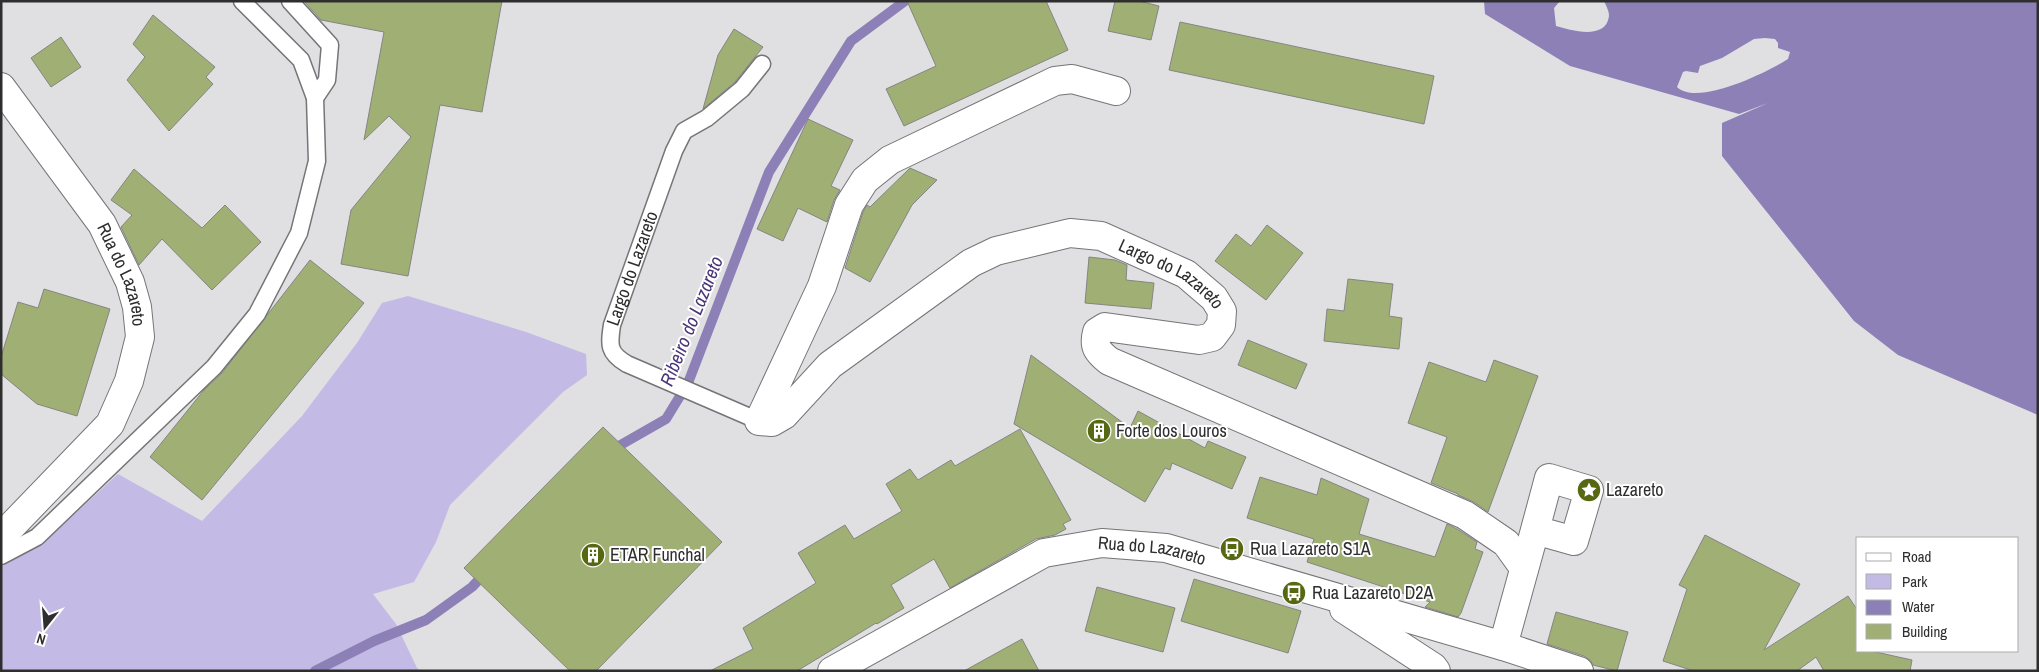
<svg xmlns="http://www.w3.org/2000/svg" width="2039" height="672" font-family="'Archivo Narrow',sans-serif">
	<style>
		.green { fill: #c3bae5 }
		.water { fill: #8d80b7; fill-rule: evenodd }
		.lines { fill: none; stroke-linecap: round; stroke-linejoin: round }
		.stream { stroke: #8d80b7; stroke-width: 10 }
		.building { fill: #a0b075; stroke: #848582 }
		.lane-casing { stroke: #757477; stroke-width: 19 }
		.street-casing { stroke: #757477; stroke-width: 30 }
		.lane { stroke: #fff; stroke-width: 16 }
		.street { stroke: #fff; stroke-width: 28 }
		.labels { text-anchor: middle; stroke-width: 4; stroke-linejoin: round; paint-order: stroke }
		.street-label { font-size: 18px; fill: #2e2e2f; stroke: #fff }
		.poi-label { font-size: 18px; fill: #2e2e2f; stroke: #fff; text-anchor: start }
		.water-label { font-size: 19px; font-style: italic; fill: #4a3579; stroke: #fff }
	</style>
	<rect width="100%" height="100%" fill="#e0dfe2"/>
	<path class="green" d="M408,296L526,332L586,354L587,375L563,392L450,505L436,542L414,582L373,594L396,624L417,668L421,671H1V567L53,534L118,474L202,521L302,416L357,343L382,303Z"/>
	<path class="water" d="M1484,1H1560L1554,8L1556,26C1570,30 1606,41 1609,16C1609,10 1606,6 1604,1H2038V415L1898,355L1854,321L1722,156V123L1768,103L1739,114L1570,66L1485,14ZM1765,38L1775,39L1778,43V48L1790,52L1788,59C1768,72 1697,107 1677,87L1683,72L1686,71L1698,73L1700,66L1722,58L1754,39Z"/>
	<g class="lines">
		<g class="stream">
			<path d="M610,451L666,419L688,383L769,172L851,41L905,1"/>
			<path d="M315,671L374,641L426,620L472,587L486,572"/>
		</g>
	</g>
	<g class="building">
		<path d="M304,1H502L482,112L440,105L408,276L341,264L351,210L411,137L389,116L364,140L384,32L321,20Z"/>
		<path d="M907,1H1046L1068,50L904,126L886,89L936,66Z"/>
		<path d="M1115,1H1139L1159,6L1151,40L1108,31Z"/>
		<path d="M153,15L215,67L206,77L213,84L169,131L127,80L145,57L133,44Z"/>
		<path d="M1180,22L1434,76L1424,124L1169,70Z"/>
		<path d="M734,29L763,47L735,82L703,109L718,55Z"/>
		<path d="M61,37L81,67L51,87L31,58Z"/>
		<path d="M808,119L853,140L831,186L840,190L834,200L827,222L798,208L783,241L757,229Z"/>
		<path d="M910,168L937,180L912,205L870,282L845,268L863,212L867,205L870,207Z"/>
		<path d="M134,169L202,228L225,205L261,242L212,290L162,239L139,265L121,227L132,215L111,200Z"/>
		<path d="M1267,225L1303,253L1266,300L1215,261L1236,234L1251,246Z"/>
		<path d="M1089,257L1115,260L1127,265L1126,280L1154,283L1151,309L1085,303Z"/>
		<path d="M310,260L364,303L202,500L150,457L204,390L222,373Z"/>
		<path d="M1348,279L1393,284L1389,316L1402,318L1399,349L1324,341L1327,309L1344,311Z"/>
		<path d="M44,289L110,309L77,416L37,404L1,374V357L18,302L38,308Z"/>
		<path d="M1248,340L1307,364L1296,389L1238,365Z"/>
		<path d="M1031,355L1130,428L1138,411L1205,448L1208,441L1246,457L1232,489L1172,463L1170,470L1165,468L1145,502L1014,424Z"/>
		<path d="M1494,360L1538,376L1488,512L1474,502L1458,495V494L1431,483L1447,437L1408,423L1429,362L1486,382Z"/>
		<path d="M603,427L722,542L596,671H570L464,568Z"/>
		<path d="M1020,429L1071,520L1063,524L1066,529L1055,535L1036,539L950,588L934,559L891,585L904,608L877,624L876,623L797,671H710L753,649L743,628L816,583L798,553L845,525L854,539L902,511L886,484L910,469L918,480L951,460L955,466Z"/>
		<path d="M1260,477L1317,495L1321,478L1369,499L1359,534L1435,557L1447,524L1457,529L1477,542L1475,549L1483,552L1461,613L1458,617L1425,607L1430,602L1307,562L1314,539L1247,518Z"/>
		<path d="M1705,535L1800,584L1764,650L1848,596L1858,611V651H1871L1912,660L1910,671H1824L1816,657L1797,671H1694L1663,661L1687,589L1679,585Z"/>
		<path d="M1194,579L1301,611L1288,653L1181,621Z"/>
		<path d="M1097,587L1175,608L1163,652L1085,631Z"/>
		<path d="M1556,612L1628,632L1617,671L1593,665L1590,660L1584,656L1547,644Z"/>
		<path d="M1022,639L1039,671H964Z"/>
	</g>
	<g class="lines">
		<g class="lane-casing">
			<g id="lane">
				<path d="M290,1L330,45L327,80L315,98"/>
				<path id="s1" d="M759,421L627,364C608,353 609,345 612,325L674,151L684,131L707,118L742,89L762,64"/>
				<path d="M1,556L37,537L214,367L257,314L299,233L317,161L315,98L301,60L242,1"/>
			</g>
		</g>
		<g class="street-casing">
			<g id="street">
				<path id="s2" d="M1,87L102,224L130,282L137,307L140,337L129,381L110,424L1,537"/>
				<path id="s3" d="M1116,91L1072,79L1055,81L890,160L865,180L849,205L822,286L759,421L772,422L784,415L830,365L971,263L996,251L1070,233L1101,236L1186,274L1214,298L1222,311L1221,325L1212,337L1199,340L1105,327L1097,332C1093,347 1098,352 1109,361L1465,515L1506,543L1524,568"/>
				<path d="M1344,609L1433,667L1436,671"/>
				<path d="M1503,646L1535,530L1574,541L1589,490L1549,478L1535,530"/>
				<path id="s4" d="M832,671L1044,553L1102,543L1166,548L1503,646L1579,671"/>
			</g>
		</g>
		<use href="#lane" class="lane"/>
		<use href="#street" class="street"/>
	</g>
	<defs>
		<g id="building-disc" transform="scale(1.25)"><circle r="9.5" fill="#576813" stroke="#fff"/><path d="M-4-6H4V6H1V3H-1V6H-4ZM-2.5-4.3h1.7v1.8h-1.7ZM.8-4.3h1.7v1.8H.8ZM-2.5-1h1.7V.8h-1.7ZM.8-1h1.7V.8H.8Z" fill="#fff"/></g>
		<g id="sight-disc" transform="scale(1.25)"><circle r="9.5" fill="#576813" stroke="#fff"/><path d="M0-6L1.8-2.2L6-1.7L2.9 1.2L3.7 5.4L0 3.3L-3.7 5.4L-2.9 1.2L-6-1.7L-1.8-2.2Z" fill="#fff"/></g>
		<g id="bus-disc" transform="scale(1.25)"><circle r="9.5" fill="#576813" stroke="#fff"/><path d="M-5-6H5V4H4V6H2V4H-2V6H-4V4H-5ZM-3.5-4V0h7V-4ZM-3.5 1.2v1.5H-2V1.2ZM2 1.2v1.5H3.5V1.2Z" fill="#fff"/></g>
	</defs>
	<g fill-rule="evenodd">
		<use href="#building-disc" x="1099" y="431"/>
		<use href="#sight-disc" x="1589" y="490"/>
		<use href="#bus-disc" x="1232" y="549"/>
		<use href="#building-disc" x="593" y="555"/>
		<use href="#bus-disc" x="1294" y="593"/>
	</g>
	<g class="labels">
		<g class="street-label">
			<text dy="6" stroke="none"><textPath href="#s1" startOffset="250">Largo do Lazareto</textPath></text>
			<text dy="6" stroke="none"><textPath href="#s2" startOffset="225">Rua do Lazareto</textPath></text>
			<text dy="6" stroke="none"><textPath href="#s3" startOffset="1026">Largo do Lazareto</textPath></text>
			<text dy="6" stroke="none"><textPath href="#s4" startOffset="352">Rua do Lazareto</textPath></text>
		</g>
		<g class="poi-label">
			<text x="1116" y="437">Forte dos Louros</text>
			<text x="1606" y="496">Lazareto</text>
			<text x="1250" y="555">Rua Lazareto S1A</text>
			<text x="610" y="561">ETAR Funchal</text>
			<text x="1312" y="599">Rua Lazareto D2A</text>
		</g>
		<g class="water-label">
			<text transform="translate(691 321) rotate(-68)" y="7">Ribeiro do Lazareto</text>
		</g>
	</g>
	<rect width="2039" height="672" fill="none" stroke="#2e2e2f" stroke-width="5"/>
	<rect x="1856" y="537" width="162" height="115" fill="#ffffff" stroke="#ababac"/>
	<rect x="1866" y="553" width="25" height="8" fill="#ffffff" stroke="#ababac"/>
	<text x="1902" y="562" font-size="15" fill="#2e2e2f">Road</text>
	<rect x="1866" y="574" width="25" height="15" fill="#c3bae5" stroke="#ababac"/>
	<text x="1902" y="587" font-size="15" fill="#2e2e2f">Park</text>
	<rect x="1866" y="600" width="25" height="15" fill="#8d80b7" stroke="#ababac"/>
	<text x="1902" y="612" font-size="15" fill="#2e2e2f">Water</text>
	<rect x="1866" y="624" width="25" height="15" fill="#a0b075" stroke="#ababac"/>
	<text x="1902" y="637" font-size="15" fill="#2e2e2f">Building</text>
	<g transform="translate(45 627) rotate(197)" stroke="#ffffff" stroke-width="4" paint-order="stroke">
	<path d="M0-4L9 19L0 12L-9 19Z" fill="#2e2e2f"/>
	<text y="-8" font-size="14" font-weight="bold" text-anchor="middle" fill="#2e2e2f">N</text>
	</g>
</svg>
